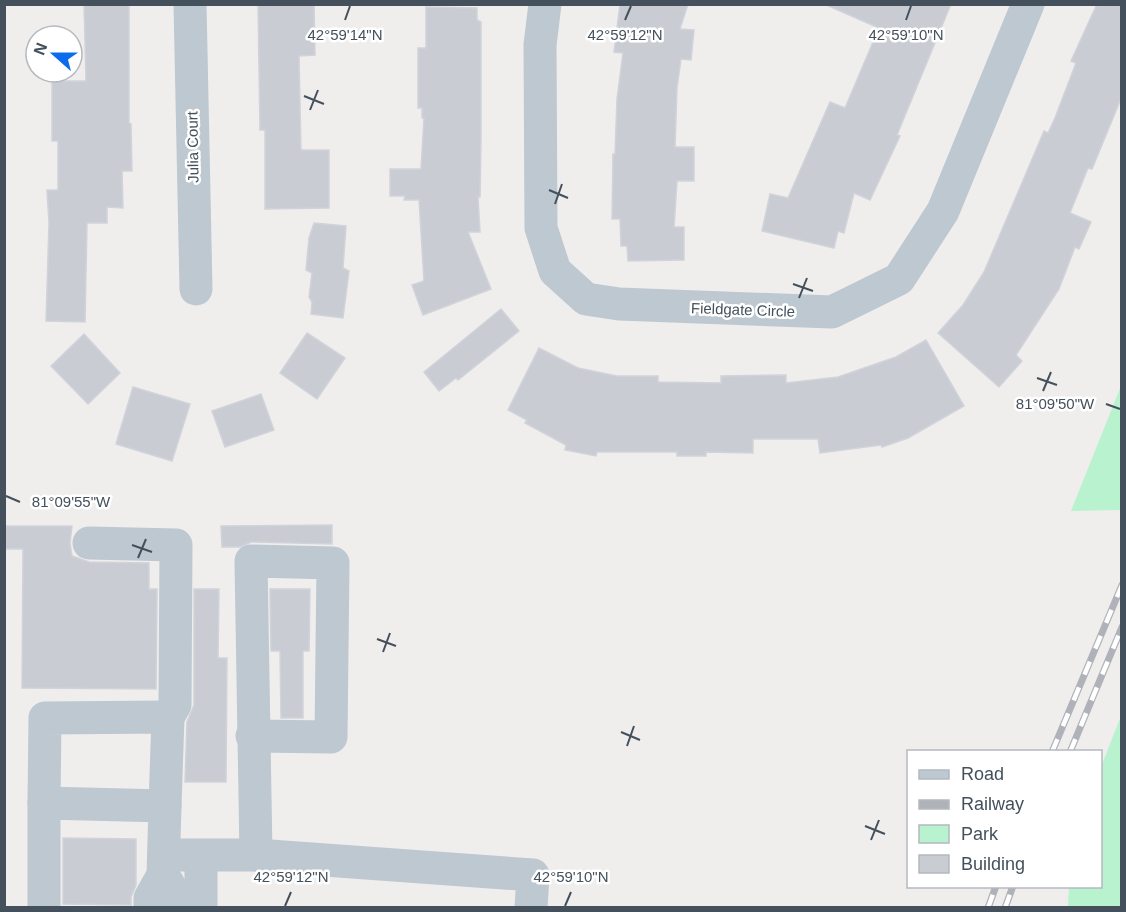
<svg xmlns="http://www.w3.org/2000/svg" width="1126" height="912" font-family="Arial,sans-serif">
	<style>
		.green { fill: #b8f2ce }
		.building { fill: #c9ccd3; stroke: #d1d3da; stroke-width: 1.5 }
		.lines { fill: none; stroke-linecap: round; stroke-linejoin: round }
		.minor { stroke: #bdc8d1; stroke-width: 33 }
		.rail-casing { stroke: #afb3b9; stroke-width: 7 }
		.rail { stroke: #fff; stroke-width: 4.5; stroke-dasharray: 14; stroke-linecap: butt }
		.ticks { fill: none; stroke: #44515c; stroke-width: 2 }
		.labels { text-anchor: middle; stroke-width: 5; stroke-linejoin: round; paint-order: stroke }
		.street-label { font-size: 15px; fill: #44515c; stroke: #fff }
		.ticks-label { font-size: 15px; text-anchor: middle; fill: #44515c; stroke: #fff; stroke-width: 5; stroke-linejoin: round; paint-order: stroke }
	</style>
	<rect width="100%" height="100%" fill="#f0eded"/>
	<g class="green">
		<path d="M1121,386V510L1071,511Z"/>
		<path d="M1121,716V907H1068L1069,887L1100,886L1101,767Z"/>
	</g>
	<g class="building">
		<path d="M84,4H129V123L131,124L132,171H122L123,208L107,207V223H87L85,322L46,321L49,223L47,190H58V141H52V81H86Z"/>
		<path d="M258,4H314L315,55L299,56L301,150H329V208L265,209V130H260Z"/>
		<path d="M620,4H688L680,29L694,30L691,60L681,59L677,88L675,147H694V181H677L674,227H684V260L628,261L627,246H621L620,219H612L613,154H615L617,99L623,53L614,52Z"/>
		<path d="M824,4H951L897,135L900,136L870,200L854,193L844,233L838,231L834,248L762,231L770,194L788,198L830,102L845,108L879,28Z"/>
		<path d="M1097,4H1122V96L1092,169L1088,168L1070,213L1091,222L1079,249L1075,247L1059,289L1016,355L1022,361L999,387L938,333L963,305L984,272L1044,131L1048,133L1055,118L1076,63L1071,61Z"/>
		<path d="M426,7L477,8V20L481,22V139L480,197H478L480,232H468L491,289L423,315L412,285L424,281L419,200H404L405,196H390V169H421L424,118H422V108H418V48H426Z"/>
		<path d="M314,223L346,226L343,268L349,271L343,318L311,314L312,302L309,297L312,273L306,270L309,238Z"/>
		<path d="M501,309L519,331L458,380L456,378L439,391L424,372Z"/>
		<path d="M307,333L345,358L317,399L280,373Z"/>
		<path d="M84,334L120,373L88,404L51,366Z"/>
		<path d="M926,340L964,406L908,438L882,447L881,445L820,453L818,439H753V453L706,452V456H677V452H597L596,456L565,450L566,445L525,423L527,420L508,410L539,348L578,368L617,376H658V382L721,383V376L786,375V383L838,377L896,357Z"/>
		<path d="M133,387L190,404L172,461L116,444Z"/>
		<path d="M261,394L274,430L225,447L212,411Z"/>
		<path d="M332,525V544L251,542L240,547H222L221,526Z"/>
		<path d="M4,526H72L70,543L72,556L89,562L149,563V589H157L156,689L22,688L23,549H4Z"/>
		<path d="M194,589H219L218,658H227L226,782H185L187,722L194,705Z"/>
		<path d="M270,589H310L309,651H303V718H281L280,651H271Z"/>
		<path d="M63,838L136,839V885L131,897V905L63,904Z"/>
	</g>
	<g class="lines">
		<g class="minor">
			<path d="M190,4L196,289"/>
			<path d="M545,4L540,45L541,228L555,271L586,299L619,304L832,312L899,279L943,211L1028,4"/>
			<path d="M89,543L176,545L175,705L168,717"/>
			<path d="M44,803L45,718L168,717L165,806"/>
			<path d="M164,855H256L251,561L333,563L331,737L252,736"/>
			<path d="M256,855L533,875L531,908"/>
			<path d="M163,875L176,897V908"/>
			<path d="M44,908V803L165,806L163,875L150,898V908"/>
			<path d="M201,908V856"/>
		</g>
		<g class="rail-casing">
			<g id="rail">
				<path d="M1052,752L1122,585"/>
				<path d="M1070,752L1122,627"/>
				<path d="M988,908L996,886"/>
				<path d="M1005,908L1013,886"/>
			</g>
		</g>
		<use href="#rail" class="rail"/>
	</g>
	<path class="ticks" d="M345,20L350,6M625,20L631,6M906,20L911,6M304,96L324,104M310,110L318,90M549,190L568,198M555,204L562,184M793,284L813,291M799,298L807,278M1037,378L1057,385M1043,391L1051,372M1106,404L1120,409M6,496L20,502M132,545L152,552M138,558L146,539M377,639L396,646M383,652L390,633M621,732L640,740M627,746L634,726M865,826L885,834M871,840L879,820M285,906L291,892M565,906L571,892"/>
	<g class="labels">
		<g class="street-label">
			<text transform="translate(193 147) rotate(-91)" y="5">Julia Court</text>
			<text transform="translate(743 310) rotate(2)" y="5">Fieldgate Circle</text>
		</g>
	</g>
	<g class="ticks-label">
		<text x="625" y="40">42°59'12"N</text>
		<text x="345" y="40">42°59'14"N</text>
		<text x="906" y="40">42°59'10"N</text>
		<text x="1055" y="409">81°09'50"W</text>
		<text x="71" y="507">81°09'55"W</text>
		<text x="291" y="882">42°59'12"N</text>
		<text x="571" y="882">42°59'10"N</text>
	</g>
	<rect width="1126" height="912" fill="none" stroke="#44515c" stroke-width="12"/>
	<rect x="907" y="750" width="195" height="138" fill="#ffffff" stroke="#b4b9be" stroke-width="1.5"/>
	<rect x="919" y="770" width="30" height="9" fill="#bdc8d1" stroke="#b4b9be" stroke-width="1.5"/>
	<text x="961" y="780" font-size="18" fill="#44515c">Road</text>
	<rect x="919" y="800" width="30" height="9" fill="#afb3b9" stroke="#b4b9be" stroke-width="1.5"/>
	<text x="961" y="810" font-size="18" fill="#44515c">Railway</text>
	<rect x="919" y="825" width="30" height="18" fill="#b8f2ce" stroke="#b4b9be" stroke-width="1.5"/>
	<text x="961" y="840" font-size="18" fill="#44515c">Park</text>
	<rect x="919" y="855" width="30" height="18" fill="#c9ccd3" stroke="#b4b9be" stroke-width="1.5"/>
	<text x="961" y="870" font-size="18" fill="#44515c">Building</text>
	<g transform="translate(54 54) rotate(291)"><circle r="28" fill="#ffffff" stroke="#b4b9be" stroke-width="1.5"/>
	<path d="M0-4.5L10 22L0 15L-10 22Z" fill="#0c6dec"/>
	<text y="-9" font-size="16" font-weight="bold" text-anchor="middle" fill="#44515c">N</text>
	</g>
</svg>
